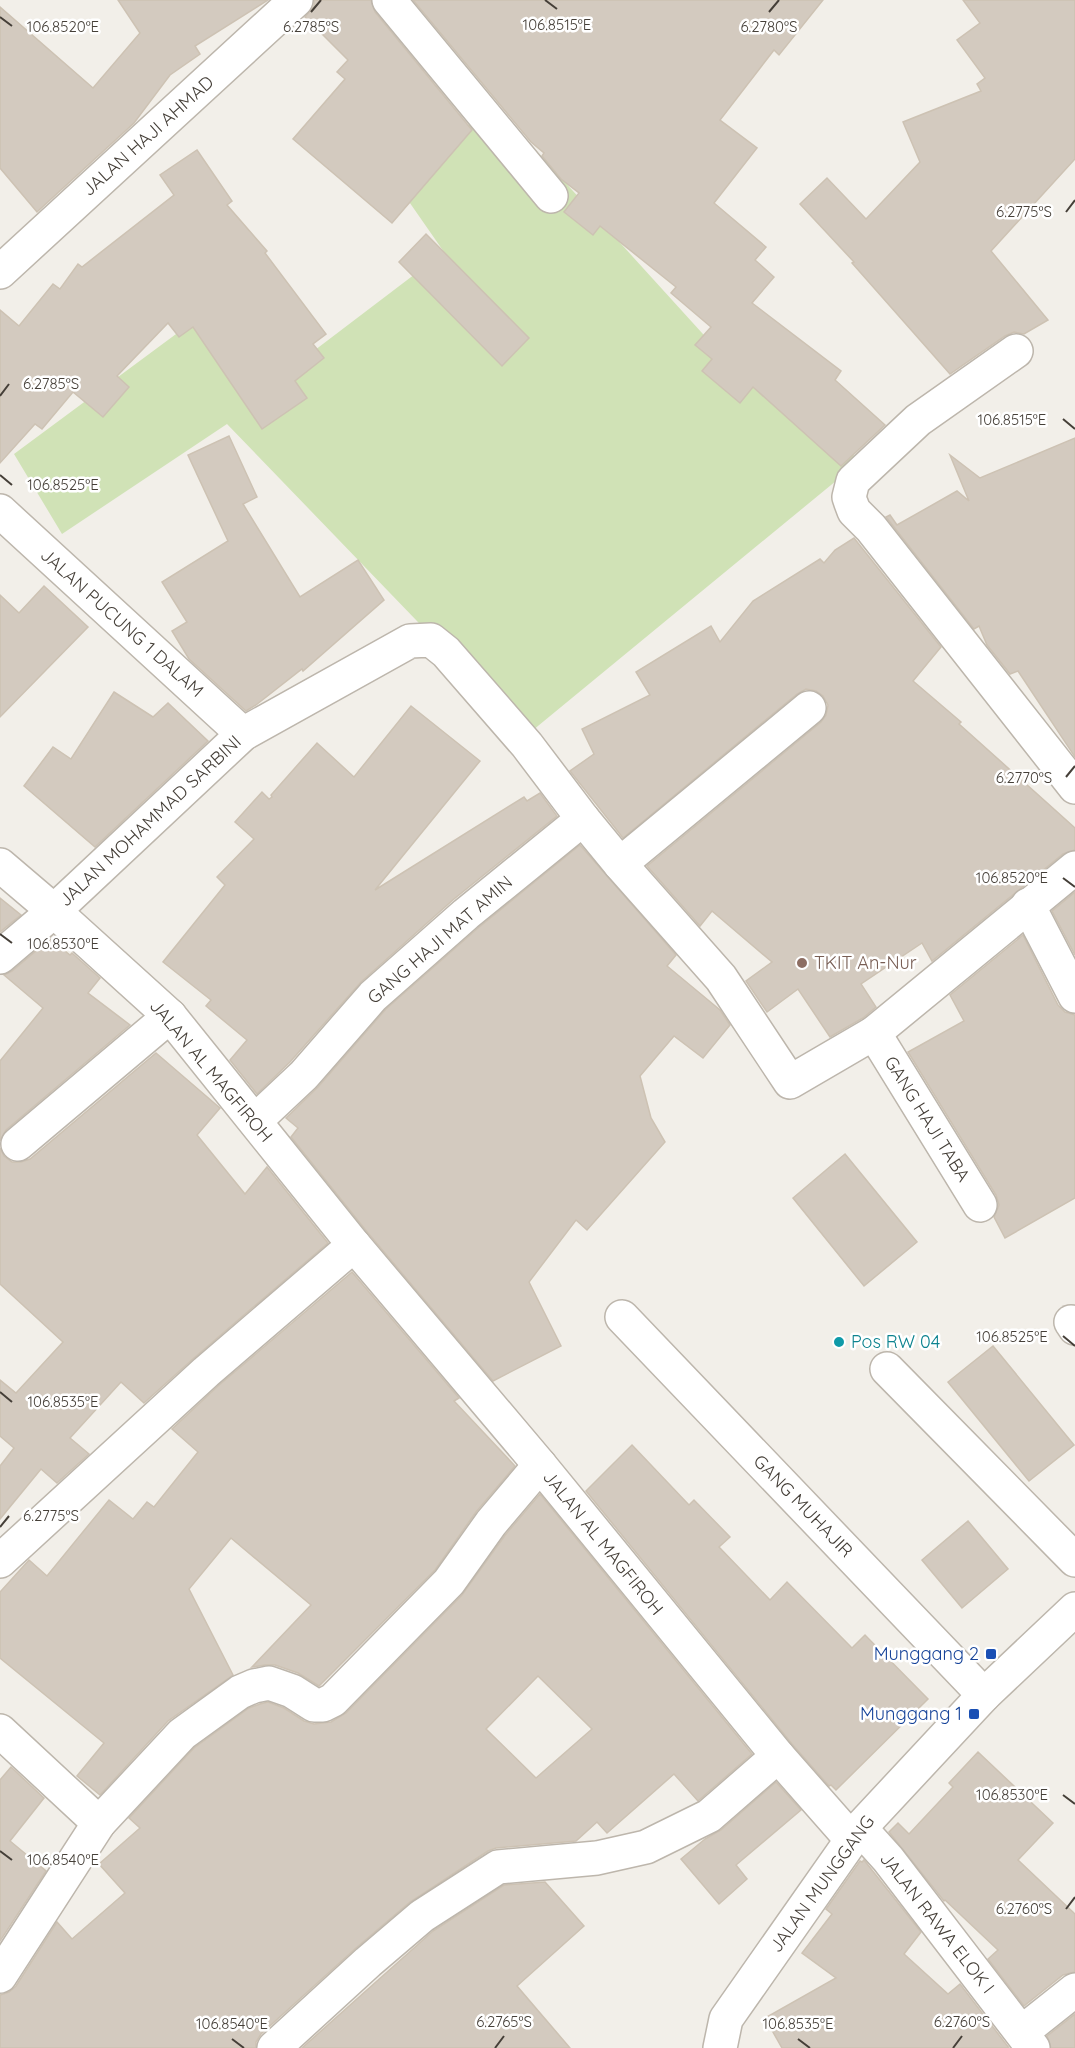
<svg xmlns="http://www.w3.org/2000/svg" width="1075" height="2048" font-family="Quicksand,sans-serif">
	<style>
		.green { fill: #d0e2b6 }
		.building { fill: #d3cabf; stroke: #cdc2b3; stroke-width: 1.5; fill-rule: evenodd }
		.lines { fill: none; stroke-linecap: round; stroke-linejoin: round }
		.minor-casing { stroke: #bdb6ac; stroke-width: 36 }
		.tertiary-casing { stroke: #bdb6ac; stroke-width: 36 }
		.minor { stroke: #fff; stroke-width: 33 }
		.tertiary { stroke: #fff; stroke-width: 33 }
		.ticks { fill: none; stroke: #453f38; stroke-width: 2 }
		.education-dot { fill: #8d6e63; stroke: #fff; stroke-width: 2 }
		.culture-dot { fill: #0f9aa8; stroke: #fff; stroke-width: 2 }
		.transit-dot { fill: #1a4fb4; stroke: #fff; stroke-width: 2 }
		.labels { text-anchor: middle; stroke-width: 5; stroke-linejoin: round; paint-order: stroke }
		.street-label { font-size: 18px; fill: #453f38; stroke: #fff }
		.education-label { font-size: 18px; fill: #785e54; stroke: #fff; text-anchor: start }
		.culture-label { font-size: 18px; fill: #0d838f; stroke: #fff; text-anchor: start }
		.transit-label { font-size: 18px; fill: #164399; stroke: #fff; text-anchor: end }
		.ticks-label { font-size: 15px; text-anchor: middle; fill: #453f38; stroke: #fff; stroke-width: 5; stroke-linejoin: round; paint-order: stroke }
	</style>
	<rect width="100%" height="100%" fill="#f2efe9"/>
	<path class="green" d="M494,104L742,377L772,355L859,462L527,735L227,424L62,534L14,454L195,320L290,369L444,252L396,183Z"/>
	<g class="building">
		<path d="M118,0H268L195,46L200,54L170,75L134,123L37,212L0,168V7L93,88L140,33Z"/>
		<path d="M314,0H371L375,12L472,130L392,223L293,139L345,79L337,72L348,60L305,17L314,6Z"/>
		<path d="M413,0H823L779,55L774,50L720,120L757,148L714,203L766,247L755,260L774,277L752,303L841,371L835,380L885,425L841,466L753,387L740,403L702,371L712,359L695,345L711,327L671,293L676,287L600,226L593,235L564,212L579,193L561,179L542,156L544,153L531,142Z"/>
		<path d="M963,0H1075V159L991,251L1048,320L1024,334L1014,332L1005,336L950,374L852,263L854,262L800,204L827,178L866,219L920,162L903,122L981,91L977,84L985,78L957,40L980,23Z"/>
		<path d="M197,150L232,201L227,205L267,251L265,253L326,334L313,344L324,358L295,381L307,398L262,429L193,327L179,337L168,323L117,376L129,387L103,417L73,392L42,429L35,424L0,463V310L19,326L53,284L60,289L78,264L82,267L174,195L160,175Z"/>
		<path d="M426,234L529,338L502,366L399,262Z"/>
		<path d="M229,436L257,497L243,504L300,597L358,560L384,600L303,671L302,669L256,705L246,711L189,659L172,631L187,622L162,582L228,541L188,455Z"/>
		<path d="M1075,438V757L1018,671L1010,674L987,645L979,626L974,629L886,517L890,515L897,525L957,491L969,501L950,455L980,478Z"/>
		<path d="M854,538L941,647L913,681L961,722L959,724L1075,828V850L1063,854L932,961L922,943L861,984L876,1007L863,1018L830,1037L798,989L767,1012L746,981L772,962L712,911L700,926L647,866L821,722L826,715L828,705L823,696L816,691L806,689L797,694L623,838L570,771L594,754L582,729L650,695L636,672L711,626L720,642L753,601L820,559L824,563L835,550Z"/>
		<path d="M44,586L88,627L0,717V595L19,613Z"/>
		<path d="M114,692L153,717L168,703L208,741L95,847L24,786L53,747L71,759Z"/>
		<path d="M411,706L480,761L375,890L524,797L527,801L540,793L557,816L454,899L361,982L290,1062L257,1094L230,1060L247,1040L206,1006L211,1000L163,962L225,885L217,877L254,839L235,822L262,792L269,799L272,797L271,795L317,743L354,777Z"/>
		<path d="M580,845L676,955L667,966L720,1010L730,1025L703,1058L674,1036L640,1076L651,1118L665,1142L587,1230L576,1220L529,1282L561,1346L493,1381L368,1233L291,1137L298,1128L286,1118L318,1087L386,1009L478,928Z"/>
		<path d="M1075,892V955L1052,911Z"/>
		<path d="M0,898L21,915L0,932Z"/>
		<path d="M1023,935L1058,1005L1065,1012L1075,1015V1198L1005,1238L994,1217L999,1205L996,1195L908,1052L964,1021L950,995Z"/>
		<path d="M50,939L70,955L72,953L100,978L88,993L130,1025L6,1130L0,1141V1061L43,1008L4,975L12,971Z"/>
		<path d="M156,1053L220,1108L197,1135L245,1194L267,1167L328,1243L194,1358L144,1403L121,1382L70,1438L89,1454L57,1483L41,1469L0,1519V1466L14,1448L0,1436V1380L16,1393L63,1342L0,1284V1148L4,1156L12,1162H21L30,1159Z"/>
		<path d="M845,1154L917,1242L864,1286L793,1198Z"/>
		<path d="M352,1272L459,1398L454,1401L515,1466L476,1512L435,1570L319,1686L298,1673L275,1665H265L252,1667L311,1605L231,1538L189,1589L233,1675L168,1721L100,1795L77,1776L104,1743L0,1658V1592L29,1560L47,1576L109,1500L133,1519L147,1502L154,1507L198,1452L172,1429L218,1386Z"/>
		<path d="M993,1346L1074,1445L1029,1481L948,1382Z"/>
		<path d="M632,1445L689,1505L694,1500L730,1537L719,1547L770,1600L787,1582L852,1648L865,1635L928,1699L836,1790L831,1785L829,1786L792,1744L586,1491Z"/>
		<path d="M540,1494L752,1754L698,1801L674,1774L607,1833L597,1822L576,1841L496,1848L488,1851L410,1902L356,1948L261,2034L256,2042V2048H0V1995L9,1992L16,1986L57,1922L72,1939L125,1893L99,1864L140,1828L129,1818L194,1748L249,1708L260,1704L268,1702L284,1708L304,1721L314,1724L331,1722L346,1713L462,1595L506,1534ZM538,1676L592,1729L536,1778L486,1729Z"/>
		<path d="M968,1521L1008,1569L962,1608L922,1560Z"/>
		<path d="M978,1752L1053,1823L1018,1860L1075,1914V1972L1063,1975L1024,2006L988,1959L998,1950L945,1900L944,1901L889,1832L898,1823L909,1834L953,1787L949,1783Z"/>
		<path d="M11,1767L44,1798L10,1841L46,1871L0,1941V1780Z"/>
		<path d="M776,1782L801,1810L736,1865L747,1879L719,1904L681,1859L705,1839L721,1830Z"/>
		<path d="M864,1860L921,1932L904,1954L948,1994L960,1984L1009,2048H782L765,2018L836,1978L802,1953L832,1914L826,1909L860,1861L862,1862Z"/>
		<path d="M545,1882L584,1926L517,1986L570,2048H302L433,1931L504,1885Z"/>
		<path d="M1075,2014V2048H1051L1047,2036Z"/>
	</g>
	<g class="lines">
		<g class="minor-casing">
			<g id="minor">
				<path d="M389,0L551,196"/>
				<path d="M0,272L296,0"/>
				<path d="M1016,351L918,420L853,481L849,497L851,503L854,511L871,528L1075,787"/>
				<path d="M0,511L243,734"/>
				<path d="M620,864L809,708"/>
				<path d="M0,865L54,911L170,1016L354,1245L540,1465L778,1756L852,1840"/>
				<path d="M1028,905L1075,996"/>
				<path d="M0,957L54,911L243,734L410,641L431,640L446,652L527,745L583,819L620,864L721,978L790,1082L874,1033L1075,868"/>
				<path d="M874,1033L980,1205"/>
				<path d="M255,1121L304,1075L373,996L466,914L583,819"/>
				<path d="M18,1144L170,1016"/>
				<path d="M622,1317L984,1695"/>
				<path d="M1071,1322L1075,1328"/>
				<path d="M887,1369L1075,1560"/>
				<path d="M0,1561L206,1372L354,1245"/>
				<path d="M0,1731L99,1823"/>
				<path d="M860,1828L888,1859L1033,2048"/>
				<path d="M0,1976L99,1823L182,1734L240,1692L254,1686L269,1683L292,1691L314,1705H323L333,1700L449,1582L491,1523L540,1465"/>
				<path d="M1022,2032L1075,1990"/>
				<path d="M274,2048L368,1962L422,1916L498,1867L597,1858L646,1847L709,1816L778,1756"/>
			</g>
		</g>
		<g class="tertiary-casing">
			<path id="tertiary" d="M720,2048L726,2019L860,1828L984,1695L1075,1609"/>
		</g>
		<use href="#minor" class="minor"/>
		<use href="#tertiary" class="tertiary"/>
	</g>
	<path class="ticks" d="M545,0L557,9M311,12L321,0M769,12L779,0M0,17L12,26M1066,212L1075,200M0,396L9,384M1063,419L1075,429M0,475L12,485M1066,777L1075,766M1063,878L1075,887M0,934L12,943M1063,1336L1075,1346M0,1392L12,1402M0,1527L9,1516M1063,1795L1075,1804M0,1851L12,1860M1066,1909L1075,1897M232,2039L244,2048M798,2039L810,2048M495,2048L504,2036M953,2048L962,2036"/>
	<circle class="education-dot" cx="802" cy="963" r="6"/>
	<circle class="culture-dot" cx="839" cy="1342" r="6"/>
	<g class="transit-dot">
		<rect x="985" y="1648" width="12" height="12" rx="3"/>
		<rect x="968" y="1708" width="12" height="12" rx="3"/>
	</g>
	<g class="labels">
		<g class="street-label">
			<text transform="translate(148 136) rotate(-42)" y="6">JALAN HAJI AHMAD</text>
			<text transform="translate(122 623) rotate(42)" y="6">JALAN PUCUNG 1 DALAM</text>
			<text transform="translate(150 821) rotate(-43)" y="6">JALAN MOHAMMAD SARBINI</text>
			<text transform="translate(440 940) rotate(-41)" y="6">GANG HAJI MAT AMIN</text>
			<text transform="translate(211 1071) rotate(50)" y="6">JALAN AL MAGFIROH</text>
			<text transform="translate(927 1119) rotate(58)" y="6">GANG HAJI TABA</text>
			<text transform="translate(803 1506) rotate(46)" y="6">GANG MUHAJIR</text>
			<text transform="translate(603 1543) rotate(51)" y="6">JALAN AL MAGFIROH</text>
			<text transform="translate(822 1884) rotate(-54)" y="6">JALAN MUNGGANG</text>
			<text transform="translate(937 1923) rotate(52)" y="6">JALAN RAWA ELOK I</text>
		</g>
		<g class="education-label">
			<text x="814" y="969">TKIT An-Nur</text>
		</g>
		<g class="culture-label">
			<text x="851" y="1348">Pos RW 04</text>
		</g>
		<g class="transit-label">
			<text x="979" y="1660">Munggang 2</text>
			<text x="962" y="1720">Munggang 1</text>
		</g>
	</g>
	<g class="ticks-label">
		<text x="557" y="30">106.8515°E</text>
		<text x="63" y="32">106.8520°E</text>
		<text x="311" y="32">6.2785°S</text>
		<text x="769" y="32">6.2780°S</text>
		<text x="1024" y="217">6.2775°S</text>
		<text x="51" y="389">6.2785°S</text>
		<text x="1012" y="425">106.8515°E</text>
		<text x="63" y="490">106.8525°E</text>
		<text x="1024" y="783">6.2770°S</text>
		<text x="1012" y="883">106.8520°E</text>
		<text x="63" y="949">106.8530°E</text>
		<text x="1012" y="1342">106.8525°E</text>
		<text x="63" y="1407">106.8535°E</text>
		<text x="51" y="1521">6.2775°S</text>
		<text x="1012" y="1800">106.8530°E</text>
		<text x="63" y="1865">106.8540°E</text>
		<text x="1024" y="1914">6.2760°S</text>
		<text x="504" y="2027">6.2765°S</text>
		<text x="962" y="2027">6.2760°S</text>
		<text x="232" y="2029">106.8540°E</text>
		<text x="798" y="2029">106.8535°E</text>
	</g>
</svg>
